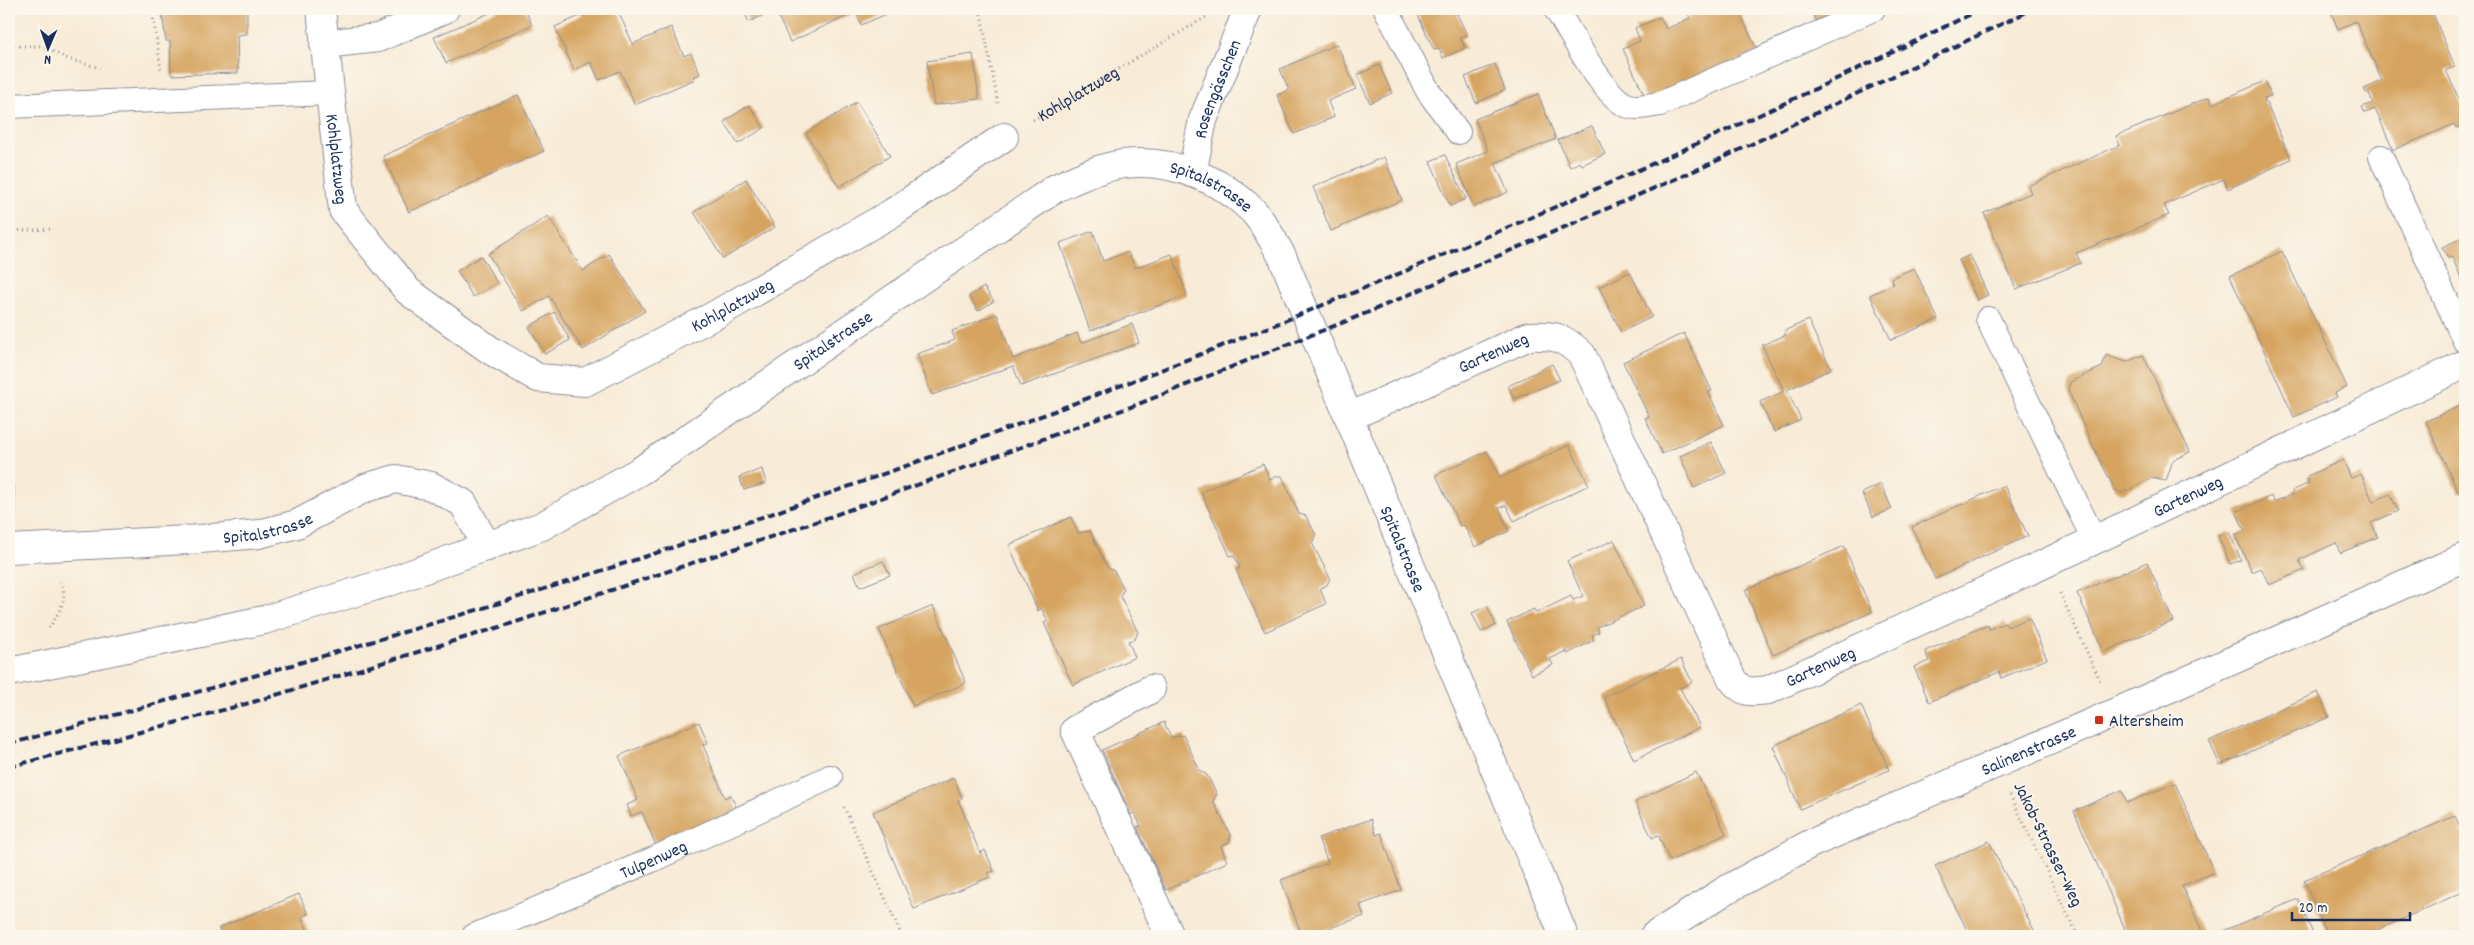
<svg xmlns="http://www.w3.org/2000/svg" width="2474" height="945" font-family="Dekko,sans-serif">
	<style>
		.building { fill: #d6a460 }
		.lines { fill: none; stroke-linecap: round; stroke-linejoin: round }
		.service-casing { stroke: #8a8d9a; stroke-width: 26 }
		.minor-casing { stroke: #8a8d9a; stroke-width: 30 }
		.path { stroke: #8a8d9a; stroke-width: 3; stroke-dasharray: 1 4; stroke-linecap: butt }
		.service { stroke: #fff; stroke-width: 24 }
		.minor { stroke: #fff; stroke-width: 28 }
		.rail { stroke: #1b2f5e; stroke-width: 4; stroke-dasharray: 8 4; stroke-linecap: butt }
		.poi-dot { fill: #c8321e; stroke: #fbf7ec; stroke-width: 2 }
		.labels { text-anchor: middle; stroke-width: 4; stroke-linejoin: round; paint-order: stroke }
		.street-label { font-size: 18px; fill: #1b2f5e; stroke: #fbf7ec }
		.poi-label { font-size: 18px; fill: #1b2f5e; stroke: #fbf7ec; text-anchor: start }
	</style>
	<rect width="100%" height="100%" fill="#fbf7ec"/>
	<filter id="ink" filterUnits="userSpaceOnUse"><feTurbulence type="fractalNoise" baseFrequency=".02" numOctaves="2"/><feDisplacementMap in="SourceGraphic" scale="10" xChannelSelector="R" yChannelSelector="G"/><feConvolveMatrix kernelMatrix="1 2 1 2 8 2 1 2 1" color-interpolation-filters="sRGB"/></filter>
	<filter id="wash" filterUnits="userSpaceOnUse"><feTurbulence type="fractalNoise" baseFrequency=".0096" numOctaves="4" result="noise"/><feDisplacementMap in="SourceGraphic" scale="20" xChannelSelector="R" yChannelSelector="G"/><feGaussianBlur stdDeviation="1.12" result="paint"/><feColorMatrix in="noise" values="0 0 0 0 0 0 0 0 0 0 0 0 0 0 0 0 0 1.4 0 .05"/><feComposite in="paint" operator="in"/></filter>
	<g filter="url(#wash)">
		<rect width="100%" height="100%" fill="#f8ebd7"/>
		<g id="blocks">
			<g class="building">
				<path d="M156,9H247V34L237,35L238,73L171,75L170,41H166L162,14H156Z"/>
				<path d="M499,9H525L532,25L446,63L434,37Z"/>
				<path d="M580,9H617L633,44L671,27L684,56L691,53L700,74L693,77L695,79L635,105L620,71L599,80L591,62L574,70L555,27L582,15Z"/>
				<path d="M743,9H898L861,25L856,12L790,42L775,10L749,22Z"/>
				<path d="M1415,9H1468L1457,14L1467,35L1461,38L1465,48L1443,58L1439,48L1434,50Z"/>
				<path d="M1686,9H1738L1758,52L1647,101L1623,49L1640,41L1635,28L1660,17L1666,29L1690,18Z"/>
				<path d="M1810,9H1848L1817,23Z"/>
				<path d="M2330,9H2431L2455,67L2446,70L2465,113V124L2456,128L2454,124L2393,150L2375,109L2365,113L2362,107L2373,103L2369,93H2366L2364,89L2382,81L2356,21L2338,29Z"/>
				<path d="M1337,44L1356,89L1328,101L1334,117L1294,134L1277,95L1289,90L1280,69Z"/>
				<path d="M973,54L979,99L934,105L927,61Z"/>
				<path d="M1495,64L1505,90L1476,103L1465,77Z"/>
				<path d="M1379,65L1392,93L1370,103L1357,75Z"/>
				<path d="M2265,81L2271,96L2264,98L2291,159L2228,189L2224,179L2164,205L2169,215L2076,253L2081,263L2016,289L1984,213L2031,193L2028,186L2120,145L2116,136L2209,97L2212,104Z"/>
				<path d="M1538,94L1556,139L1495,163L1508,192L1474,207L1456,164L1488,151L1475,119Z"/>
				<path d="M518,95L544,151L409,212L383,156Z"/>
				<path d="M857,102L890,156L839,187L806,133Z"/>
				<path d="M749,105L764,128L738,144L724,122Z"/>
				<path d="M1592,126L1605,154L1582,165L1580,162L1570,167L1558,140Z"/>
				<path d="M1445,155L1466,199L1450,206L1430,161Z"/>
				<path d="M1384,157L1402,200L1331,231L1313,187Z"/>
				<path d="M746,179L775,227L723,259L694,212Z"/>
				<path d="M548,216L583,271L609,254L645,311L583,350L549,296L523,311L488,254Z"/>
				<path d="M1093,231L1103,261L1128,252L1135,268L1172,254L1187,295L1090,331L1060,243Z"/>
				<path d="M2465,237V287L2452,257L2448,258L2442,247Z"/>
				<path d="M2282,251L2347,387L2335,393L2337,397L2294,417L2230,276Z"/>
				<path d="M1970,255L1988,295L1977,300L1959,260Z"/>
				<path d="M481,256L497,283L473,297L457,271Z"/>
				<path d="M1914,268L1938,319L1891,340L1870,295L1894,284L1891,278Z"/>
				<path d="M1630,272L1652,317L1621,332L1599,287Z"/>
				<path d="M984,287L994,301L978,311L969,296Z"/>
				<path d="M554,312L570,340L545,354L529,327Z"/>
				<path d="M997,314L1013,359L1077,333L1081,343L1132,324L1139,343L1021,386L1013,366L932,395L917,354L955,340L952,331Z"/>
				<path d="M1808,320L1831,369L1787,390L1801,420L1774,432L1760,402L1784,391L1762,345L1786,335L1784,331Z"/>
				<path d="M1684,333L1712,391L1708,392L1724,425L1662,454L1645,418L1649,417L1623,362Z"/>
				<path d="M2106,355L2126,362L2143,355L2190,452L2173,460L2166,481L2152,478L2122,493L2115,490L2091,442L2068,390L2070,382L2102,367Z"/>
				<path d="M1552,364L1560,380L1514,399L1508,386Z"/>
				<path d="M2465,404V491L2459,494L2426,421Z"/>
				<path d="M1711,442L1726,473L1694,488L1680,456Z"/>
				<path d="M1569,445L1589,485L1514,521L1506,505L1499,508L1509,531L1475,547L1464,525L1460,526L1436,475L1487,451L1500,478Z"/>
				<path d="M2343,460L2351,478L2361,474L2373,502L2390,494L2398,511L2371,523L2378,537L2340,553L2336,543L2299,560L2304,570L2269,585L2261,568L2252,572L2235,535L2245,531L2236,512L2271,496L2274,502L2293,494L2292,491L2309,483L2307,476Z"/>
				<path d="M1263,464L1270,480L1276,476H1282L1299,514L1306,516L1316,535L1312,543L1330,578L1327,585L1320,588L1326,604L1265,632L1236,570L1240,568L1237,561L1233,555L1230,556L1201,492Z"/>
				<path d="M762,469L766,483L744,490L739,477Z"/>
				<path d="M1881,484L1892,509L1873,517L1862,493Z"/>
				<path d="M2004,485L2028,536L1935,579L1912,527Z"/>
				<path d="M9,486H14L15,519H9Z"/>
				<path d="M1071,517L1078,533L1090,531L1107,567L1114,571L1124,589L1120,596L1138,632L1135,639L1128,641L1135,657L1073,685L1044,623L1048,621L1041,608L1038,611L1009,545Z"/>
				<path d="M2229,532L2241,560L2230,564L2218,536Z"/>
				<path d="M1614,540L1644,606L1597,627L1599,632L1592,635L1594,640L1567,654L1566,651L1550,659L1553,665L1532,675L1507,622L1534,609L1536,613L1571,596L1573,600L1583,596L1567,561Z"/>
				<path d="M1844,546L1872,612L1773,655L1745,590Z"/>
				<path d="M883,561L890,575L860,587L854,573Z"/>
				<path d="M2147,562L2173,621L2104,652L2077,593Z"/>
				<path d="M933,606L966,683L913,706L879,629Z"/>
				<path d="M1487,606L1496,625L1481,632L1472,613Z"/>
				<path d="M2029,618L2047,659L2001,678L1999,672L1929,702L1914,667L1929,661L1925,651L1988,625L1989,629L2005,623L2007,627Z"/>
				<path d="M1681,659L1692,682L1680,688L1700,727L1634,760L1604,697Z"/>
				<path d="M2318,692L2329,717L2220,765L2209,741Z"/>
				<path d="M1861,705L1889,770L1800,809L1773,746Z"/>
				<path d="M699,722L708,743L703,745L725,798L731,795L740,816L659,853L642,812L631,816L627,805L638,800L619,756Z"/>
				<path d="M1164,722L1171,738L1183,735L1200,771L1207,775L1217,794L1213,801L1231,836L1228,843L1221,846L1227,862L1166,890L1137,827L1141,826L1134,812L1131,815L1102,750Z"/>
				<path d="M1696,772L1726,834L1670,861L1658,835L1652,838L1635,802Z"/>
				<path d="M954,778L962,798L958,800L980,853L985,850L994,871L988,873L990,877L914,909L873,812Z"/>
				<path d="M2175,783L2214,872L2182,886L2204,936H2128L2074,811L2122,790L2127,803Z"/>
				<path d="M2455,816L2465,839V891L2371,933L2372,936H2328L2304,880Z"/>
				<path d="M1371,819L1376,835L1381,833L1401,890L1360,905L1364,916L1307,936H1302L1281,880L1328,863L1318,838Z"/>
				<path d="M1989,841L2003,870L2037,936H1970L1935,866Z"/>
				<path d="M299,894L308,914L302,917L310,936H222L219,928Z"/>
				<path d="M2298,899L2314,936H2211Z"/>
			</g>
		</g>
	</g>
	<g filter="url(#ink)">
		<use href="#blocks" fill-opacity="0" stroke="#8a8d9a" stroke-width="1"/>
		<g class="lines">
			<g class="service-casing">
				<g id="service">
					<path d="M1386,9L1428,91L1458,132"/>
					<path d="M1556,9C1570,31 1605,100 1629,106C1638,109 1650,105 1660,104L1873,9"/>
					<path d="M9,106L329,93"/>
					<path d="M2381,157L2465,341"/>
					<path d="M1988,319L2094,540"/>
					<path id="s2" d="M474,936L654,859L830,777"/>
				</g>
			</g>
			<g class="minor-casing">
				<g id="minor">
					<path id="s3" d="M321,9L343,210L408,291L490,350L538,378L585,382L715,315L892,213L1004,137"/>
					<path d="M324,44L378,38L445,9"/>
					<path id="s4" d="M1192,173L1203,120L1248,9"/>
					<path id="s5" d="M1349,417L1529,336C1555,335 1564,337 1582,355L1732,679C1743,694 1751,692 1768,690L2046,563L2465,364"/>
					<path id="s6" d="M9,549L188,540L259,534L297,524L365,488L396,479L431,486L463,503L487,547"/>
					<path id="s7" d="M9,672L264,620L392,581L542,526L640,471L1056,188C1078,178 1100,167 1124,164C1170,158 1221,179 1253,211C1265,224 1273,241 1282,256L1564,936"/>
					<path d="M1151,689L1075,730L1170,936"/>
					<path id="s8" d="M1654,936L1726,890L1810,844L2114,713L2465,557"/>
				</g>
			</g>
			<g class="path">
				<path d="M152,9L161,69"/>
				<path d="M980,9L998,103"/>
				<path d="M9,46H41L68,59L100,68"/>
				<path id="s1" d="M1033,120L1206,17"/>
				<path d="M9,231L52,229"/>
				<path d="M2060,593L2101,683"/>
				<path d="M49,628C58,614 70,597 60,582"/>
				<path d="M2010,795L2078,936"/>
				<path d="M844,807L902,936"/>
			</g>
			<use href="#service" class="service"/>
			<use href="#minor" class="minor"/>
			<g class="rail">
				<path d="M9,744C281,670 553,592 819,497C1215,357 1604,195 1981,9"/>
				<path d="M9,767L253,702L513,623L824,519L1136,405L1369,312L1712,163L2033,9"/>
			</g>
		</g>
	</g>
	<rect class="poi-dot" x="2094" y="715" width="10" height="10" rx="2.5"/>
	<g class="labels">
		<g class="street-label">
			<text dy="6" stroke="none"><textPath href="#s4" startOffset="88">Rosengässchen</textPath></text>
			<text dy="6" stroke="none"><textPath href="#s1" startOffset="52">Kohlplatzweg</textPath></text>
			<text dy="6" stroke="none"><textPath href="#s3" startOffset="151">Kohlplatzweg</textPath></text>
			<text dy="6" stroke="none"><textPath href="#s7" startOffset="1334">Spitalstrasse</textPath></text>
			<text dy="6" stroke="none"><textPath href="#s3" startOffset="676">Kohlplatzweg</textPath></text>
			<text dy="6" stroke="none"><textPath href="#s7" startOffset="899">Spitalstrasse</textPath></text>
			<text dy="6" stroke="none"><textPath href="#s5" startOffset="158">Gartenweg</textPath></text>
			<text dy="6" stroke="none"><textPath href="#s5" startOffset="1116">Gartenweg</textPath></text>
			<text dy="6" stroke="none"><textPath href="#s6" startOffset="260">Spitalstrasse</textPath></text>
			<text dy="6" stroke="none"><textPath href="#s7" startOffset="1754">Spitalstrasse</textPath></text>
			<text dy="6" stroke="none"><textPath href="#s5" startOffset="711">Gartenweg</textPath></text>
			<text dy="6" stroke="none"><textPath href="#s8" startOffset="419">Salinenstrasse</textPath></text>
			<text transform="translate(2049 844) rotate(64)" y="6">Jakob-Strasser-Weg</text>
			<text dy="6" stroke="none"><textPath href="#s2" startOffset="195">Tulpenweg</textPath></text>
		</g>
		<g class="poi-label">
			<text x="2109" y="726">Altersheim</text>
		</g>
	</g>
	<rect width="2474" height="945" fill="none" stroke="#fbf7ec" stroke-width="30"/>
	<g transform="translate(48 48) rotate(182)" stroke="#fbf7ec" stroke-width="4" paint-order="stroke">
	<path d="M0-4L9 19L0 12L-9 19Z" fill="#1b2f5e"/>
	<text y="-8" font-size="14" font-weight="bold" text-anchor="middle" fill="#1b2f5e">N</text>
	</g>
	<path d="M2292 912v8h118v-8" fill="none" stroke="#1b2f5e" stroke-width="2.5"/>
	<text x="2299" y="912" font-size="15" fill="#1b2f5e" stroke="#fbf7ec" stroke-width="4" paint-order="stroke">20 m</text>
</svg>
